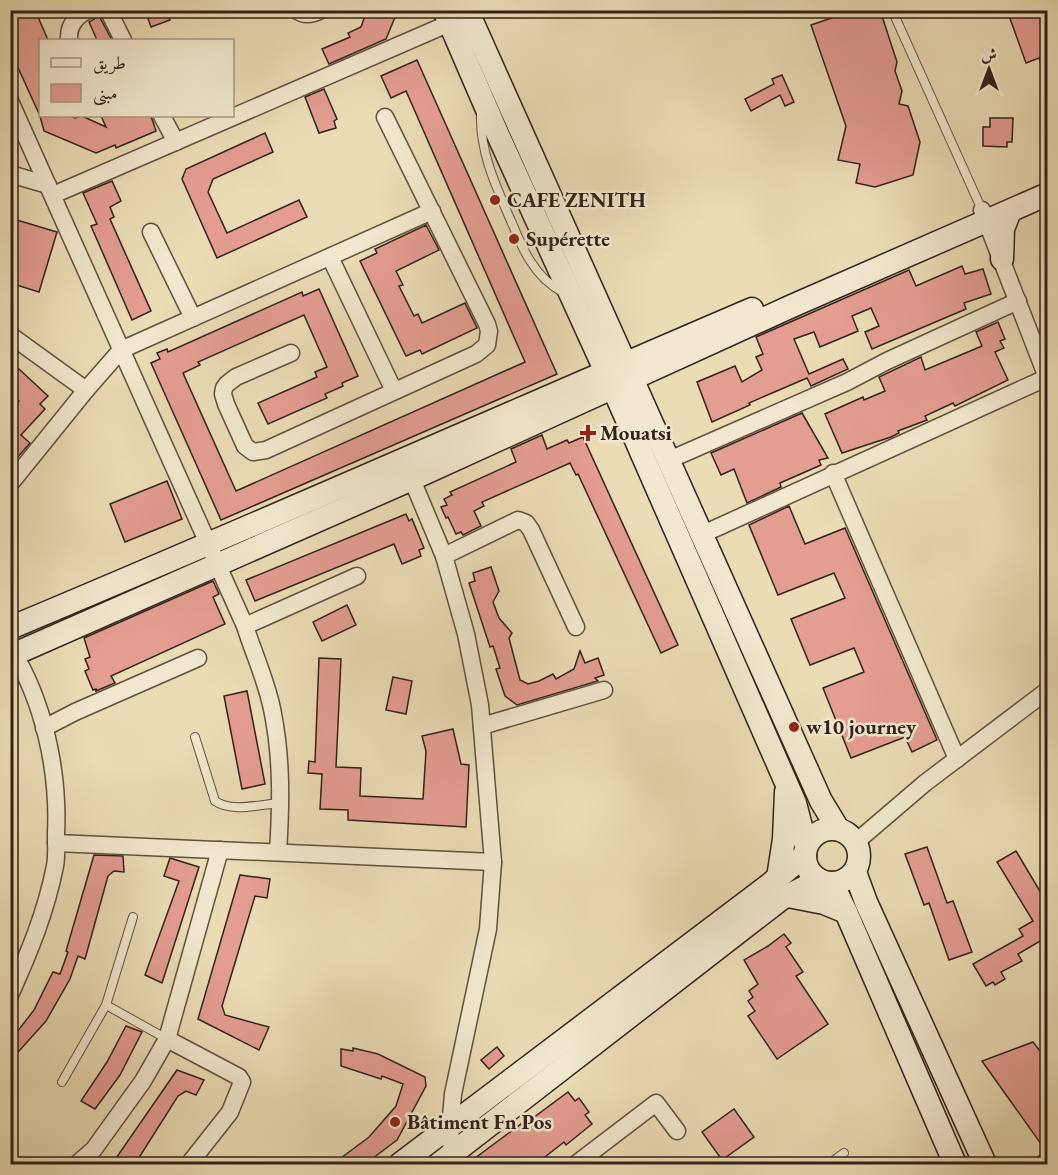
<svg xmlns="http://www.w3.org/2000/svg" width="1058" height="1175" font-family="'EB Garamond',Amiri,serif">
	<style>
		.building { fill: #e49d91; stroke: #322119; stroke-width: 1.5 }
		.lines { fill: none; stroke-linecap: round; stroke-linejoin: round }
		.service-casing { stroke: #605040; stroke-width: 10 }
		.minor-casing { stroke: #605040; stroke-width: 19 }
		.secondary-casing { stroke: #322119; stroke-width: 25 }
		.service { stroke: #f2e8cf; stroke-width: 8 }
		.minor { stroke: #f2e8cf; stroke-width: 16 }
		.secondary { stroke: #f2e8cf; stroke-width: 22 }
		.poi-dot { fill: #8f2418; stroke: #f2e8cf; stroke-width: 2 }
		.labels { text-anchor: middle; stroke-width: 5; stroke-linejoin: round; paint-order: stroke }
		.poi-label { font-size: 21px; font-weight: bold; fill: #322119; stroke: #f2e8cf; text-anchor: start }
	</style>
	<rect width="100%" height="100%" fill="#ebdcb5"/>
	<filter id="stains"><feTurbulence type="fractalNoise" baseFrequency=".00333" numOctaves="4"/><feColorMatrix values="0 0 0 0 .2 0 0 0 0 .09 0 0 0 0 .02 0 0 0 .5 -.17"/></filter>
	<radialGradient id="worn" r=".72"><stop offset=".6" stop-color="#630" stop-opacity="0"/><stop offset="1" stop-color="#630" stop-opacity=".3"/></radialGradient>
	<g class="building">
		<path d="M10,10H35L48,40H40V116H71L75,118L82,116L106,127L101,116H151L156,131L116,148L115,145L96,153L44,131L40,116L10,50Z"/>
		<path d="M145,10H166L170,20L151,27Z"/>
		<path d="M367,10H398L386,39L329,64L322,49L350,37L348,33L361,27Z"/>
		<path d="M855,10H880L897,62L895,71L902,91L899,104L908,106L920,142L913,175L875,187L856,183L860,164L838,160L846,126L811,25Z"/>
		<path d="M1007,10H1047V78L1039,58L1026,63Z"/>
		<path d="M99,16L112,40H97L89,22Z"/>
		<path d="M417,60L557,374L221,520L151,363L160,359L157,353L167,349L168,352L302,292L303,296L319,289L358,376L342,383L343,386L325,394L327,398L268,424L258,403L317,377L315,372L327,367L304,315L198,362L200,365L183,373L236,491L525,362L406,91L391,98L381,76Z"/>
		<path d="M782,75L794,102L785,106L780,95L751,111L745,99L774,84L772,79Z"/>
		<path d="M324,89L337,119L334,121L336,128L319,133L305,97Z"/>
		<path d="M990,118H1013L1012,142H1007V147L983,146V127H990Z"/>
		<path d="M265,133L273,152L213,179L208,192L227,233L299,200L307,217L217,258L182,179L186,169Z"/>
		<path d="M112,181L121,201L110,207L114,217L110,219L151,311L132,320L91,226L97,224L83,193Z"/>
		<path d="M10,218L57,232L39,292L10,283Z"/>
		<path d="M426,225L439,250L396,271L403,285L399,286L414,316L418,314L422,323L465,303L477,328L422,354L420,350L406,356L360,261L377,253L375,249Z"/>
		<path d="M962,266L965,274L983,269L991,294L964,303L966,309L872,349L865,332L879,326L871,308L852,316L858,331L820,347L814,332L794,339L809,374L843,359L848,369L811,386L807,378L749,403L750,405L712,422L697,382L735,366L742,382L762,370L756,357L763,354L756,337L909,270L916,286Z"/>
		<path d="M998,322L1005,339L1000,341L1004,348L995,352L1008,380L955,406L953,403L925,416L927,420L898,431L899,433L891,437L842,453L825,414L863,397L864,400L885,391L879,377L921,357L925,370L982,346L976,332Z"/>
		<path d="M19,369L48,396L40,404L45,409L21,435L30,443L10,466V410L19,401L10,393V378Z"/>
		<path d="M802,413L828,458L819,460L821,465L780,483L781,487L747,503L734,469L721,475L711,453Z"/>
		<path d="M542,435L547,449L567,440L569,443L583,437L678,645L661,653L578,474L576,475L570,463L482,502L484,506L474,511L481,526L463,535L461,532L456,534L448,517L446,518L441,507L447,505L444,499L452,495L450,492L516,462L511,449Z"/>
		<path d="M167,481L182,519L125,542L110,504Z"/>
		<path d="M789,506L805,544L845,528L937,740L912,752L905,737L851,758L823,688L864,672L854,648L810,665L791,619L845,598L834,573L778,595L749,525Z"/>
		<path d="M406,514L409,521L412,519L424,548L419,550L421,556L402,564L394,544L255,601L246,580Z"/>
		<path d="M491,567L499,591L493,602L499,618L512,633L509,638L520,680L528,684L539,681L553,674L556,679L574,669L580,651L585,663L598,658L604,675L595,678L598,681L517,705L505,696L496,669L500,668L493,646L490,647L469,583L475,581L473,573Z"/>
		<path d="M213,581L219,594L213,597L225,624L111,676L115,683L96,691V689L93,690L85,671L89,669L85,659L90,657L84,638Z"/>
		<path d="M347,605L356,625L322,641L313,622Z"/>
		<path d="M319,658L341,659L336,767L361,768L360,796L423,799L426,751L422,736L453,729L461,764L469,765L466,827L348,820V810L320,809L322,774L308,773L309,761L315,762Z"/>
		<path d="M393,677L412,681L406,714L386,710Z"/>
		<path d="M247,691L265,784L242,789L224,696Z"/>
		<path d="M927,847L947,903L953,901L972,952L949,960L929,903L924,905L905,854Z"/>
		<path d="M1016,851L1047,903V937L1018,954L1022,961L1001,972L1005,979L995,985L993,982L986,986L973,964L1023,936L1019,929L1033,921L997,862Z"/>
		<path d="M94,855L123,856L124,872L114,871L108,876L85,959L78,956L70,979L46,1021L10,1061V1041L34,1010L53,972L60,974L68,952L66,951Z"/>
		<path d="M170,858L199,867L162,983L145,975L179,881L164,876Z"/>
		<path d="M240,875L270,879L267,898L255,896L222,1006L225,1015L269,1027L259,1050L198,1019Z"/>
		<path d="M784,934L791,943L786,947L803,972L796,976L828,1024L777,1059L748,1016L755,1011L748,1001L753,997L749,991L758,984L744,960L768,946Z"/>
		<path d="M126,1026L142,1032L120,1075L95,1109L81,1101L107,1062Z"/>
		<path d="M1033,1042L1047,1060V1164H1039L1036,1158L1046,1151L982,1061Z"/>
		<path d="M497,1047L504,1056L489,1069L481,1060Z"/>
		<path d="M353,1048L378,1054L425,1077L426,1086L397,1140L365,1164H333L369,1137L396,1106L403,1084L382,1076L381,1079L341,1066V1049L353,1051Z"/>
		<path d="M177,1070L204,1080L196,1095L186,1091L178,1096L135,1164H112Z"/>
		<path d="M568,1092L575,1101L579,1098L589,1112L585,1115L592,1124L566,1145L564,1142L536,1164H467L525,1121L526,1123Z"/>
		<path d="M734,1109L754,1137L722,1160L702,1132Z"/>
	</g>
	<g class="lines">
		<g class="service-casing">
			<g id="service">
				<path d="M892,10L982,210"/>
				<path d="M481,115C480,153 496,186 511,221C517,234 522,249 531,262C539,275 551,286 564,293"/>
				<path d="M195,737L215,801C232,813 261,804 281,803"/>
				<path d="M106,1005L167,1039"/>
				<path d="M62,1082L106,1005L133,917"/>
				<path d="M829,1164L844,1153"/>
			</g>
		</g>
		<g class="minor-casing">
			<g id="minor">
				<path d="M108,10L123,40"/>
				<path d="M296,10C304,16 312,15 321,10"/>
				<path d="M69,40C68,26 75,17 88,10"/>
				<path d="M10,101L245,626C254,655 268,684 273,714C282,760 281,806 278,852"/>
				<path d="M162,116L176,142"/>
				<path d="M10,174L48,185"/>
				<path d="M53,195L480,10"/>
				<path d="M982,210L1048,380"/>
				<path d="M151,232L193,318"/>
				<path d="M330,257L394,391"/>
				<path d="M10,335L86,390"/>
				<path d="M291,353L236,377L227,384L224,388L223,394L226,404L245,446L253,452L266,450L476,354L487,345L489,331L487,324L385,117"/>
				<path d="M669,460L847,382L887,361L1018,301"/>
				<path d="M408,470L444,556L466,634L480,705L493,862L488,929L453,1094L450,1128L452,1155"/>
				<path d="M833,473L957,759"/>
				<path d="M10,484L86,390L121,350L432,211"/>
				<path d="M703,534L1046,378"/>
				<path d="M444,556L518,520L526,523L531,530L576,627"/>
				<path d="M245,626L357,576"/>
				<path d="M10,647C44,701 59,771 56,834C56,845 57,856 55,866C46,912 29,953 10,995"/>
				<path d="M482,726L604,690"/>
				<path d="M44,728L75,712L198,658"/>
				<path d="M856,842L925,783L1048,690"/>
				<path d="M56,843L493,862"/>
				<path d="M167,1039L239,1077L242,1082L230,1112L189,1164"/>
				<path d="M77,1164L94,1149L143,1081L167,1039L220,850"/>
				<path d="M576,1164L656,1103L677,1131"/>
			</g>
		</g>
		<g class="secondary-casing">
			<g id="secondary">
				<path d="M444,10L498,135L606,372L795,803L806,846"/>
				<path d="M467,10C583,275 705,537 821,801L838,829"/>
				<path d="M1002,259L1003,229L1010,211"/>
				<path d="M10,628C259,524 504,415 752,309"/>
				<path d="M10,656L412,479L792,306L1048,194"/>
				<circle cx="832" cy="856" r="27"/>
				<path d="M855,872L866,902L985,1164"/>
				<path d="M778,878L784,839L786,792"/>
				<path d="M832,883L846,912L955,1164"/>
				<path d="M788,896L824,903L846,912"/>
				<path d="M400,1164L769,885L805,855"/>
				<path d="M439,1164L781,899L819,880"/>
			</g>
		</g>
		<use href="#service" class="service"/>
		<use href="#minor" class="minor"/>
		<use href="#secondary" class="secondary"/>
	</g>
	<g class="poi-dot">
		<circle cx="495" cy="200" r="6"/>
		<circle cx="514" cy="239" r="6"/>
		<path d="M585 424h6v6h6v6h-6v6h-6v-6h-6v-6h6z"/>
		<circle cx="794" cy="727" r="6"/>
		<circle cx="395" cy="1122" r="6"/>
	</g>
	<g class="labels">
		<g class="poi-label">
			<text x="507" y="207">CAFE ZENITH</text>
			<text x="526" y="246">Supérette</text>
			<text x="600" y="440">Mouatsi</text>
			<text x="806" y="734">w10 journey</text>
			<text x="407" y="1129">Bâtiment Fn Pos</text>
		</g>
	</g>
	<rect width="1058" height="1175" fill="none" stroke="#ebdcb5" stroke-width="36"/>
	<rect x="12" y="12" width="1034" height="1151" fill="none" stroke="#322119" stroke-width="3"/>
	<rect x="18" y="18" width="1022" height="1139" fill="none" stroke="#322119" stroke-width="1.5"/>
	<rect x="39" y="39" width="195" height="78" fill="#f2e8cf" stroke="#a59886" stroke-width="1.5"/>
	<rect x="51" y="58" width="30" height="9" fill="#f2e8cf" stroke="#a59886" stroke-width="1.5"/>
	<text x="93" y="69" font-size="18" fill="#322119">طريق</text>
	<rect x="51" y="84" width="30" height="18" fill="#e49d91" stroke="#a59886" stroke-width="1.5"/>
	<text x="93" y="99" font-size="18" fill="#322119">مبنى</text>
	<g transform="translate(989 69)" stroke="#f2e8cf" stroke-width="4.5" paint-order="stroke">
	<path d="M0-4.5L10 22L0 15L-10 22Z" fill="#322119"/>
	<text y="-9" font-size="16" font-weight="bold" text-anchor="middle" fill="#322119">ش</text>
	</g>
	<rect width="100%" height="100%" filter="url(#stains)"/>
	<rect width="100%" height="100%" fill="url(#worn)"/>
</svg>
